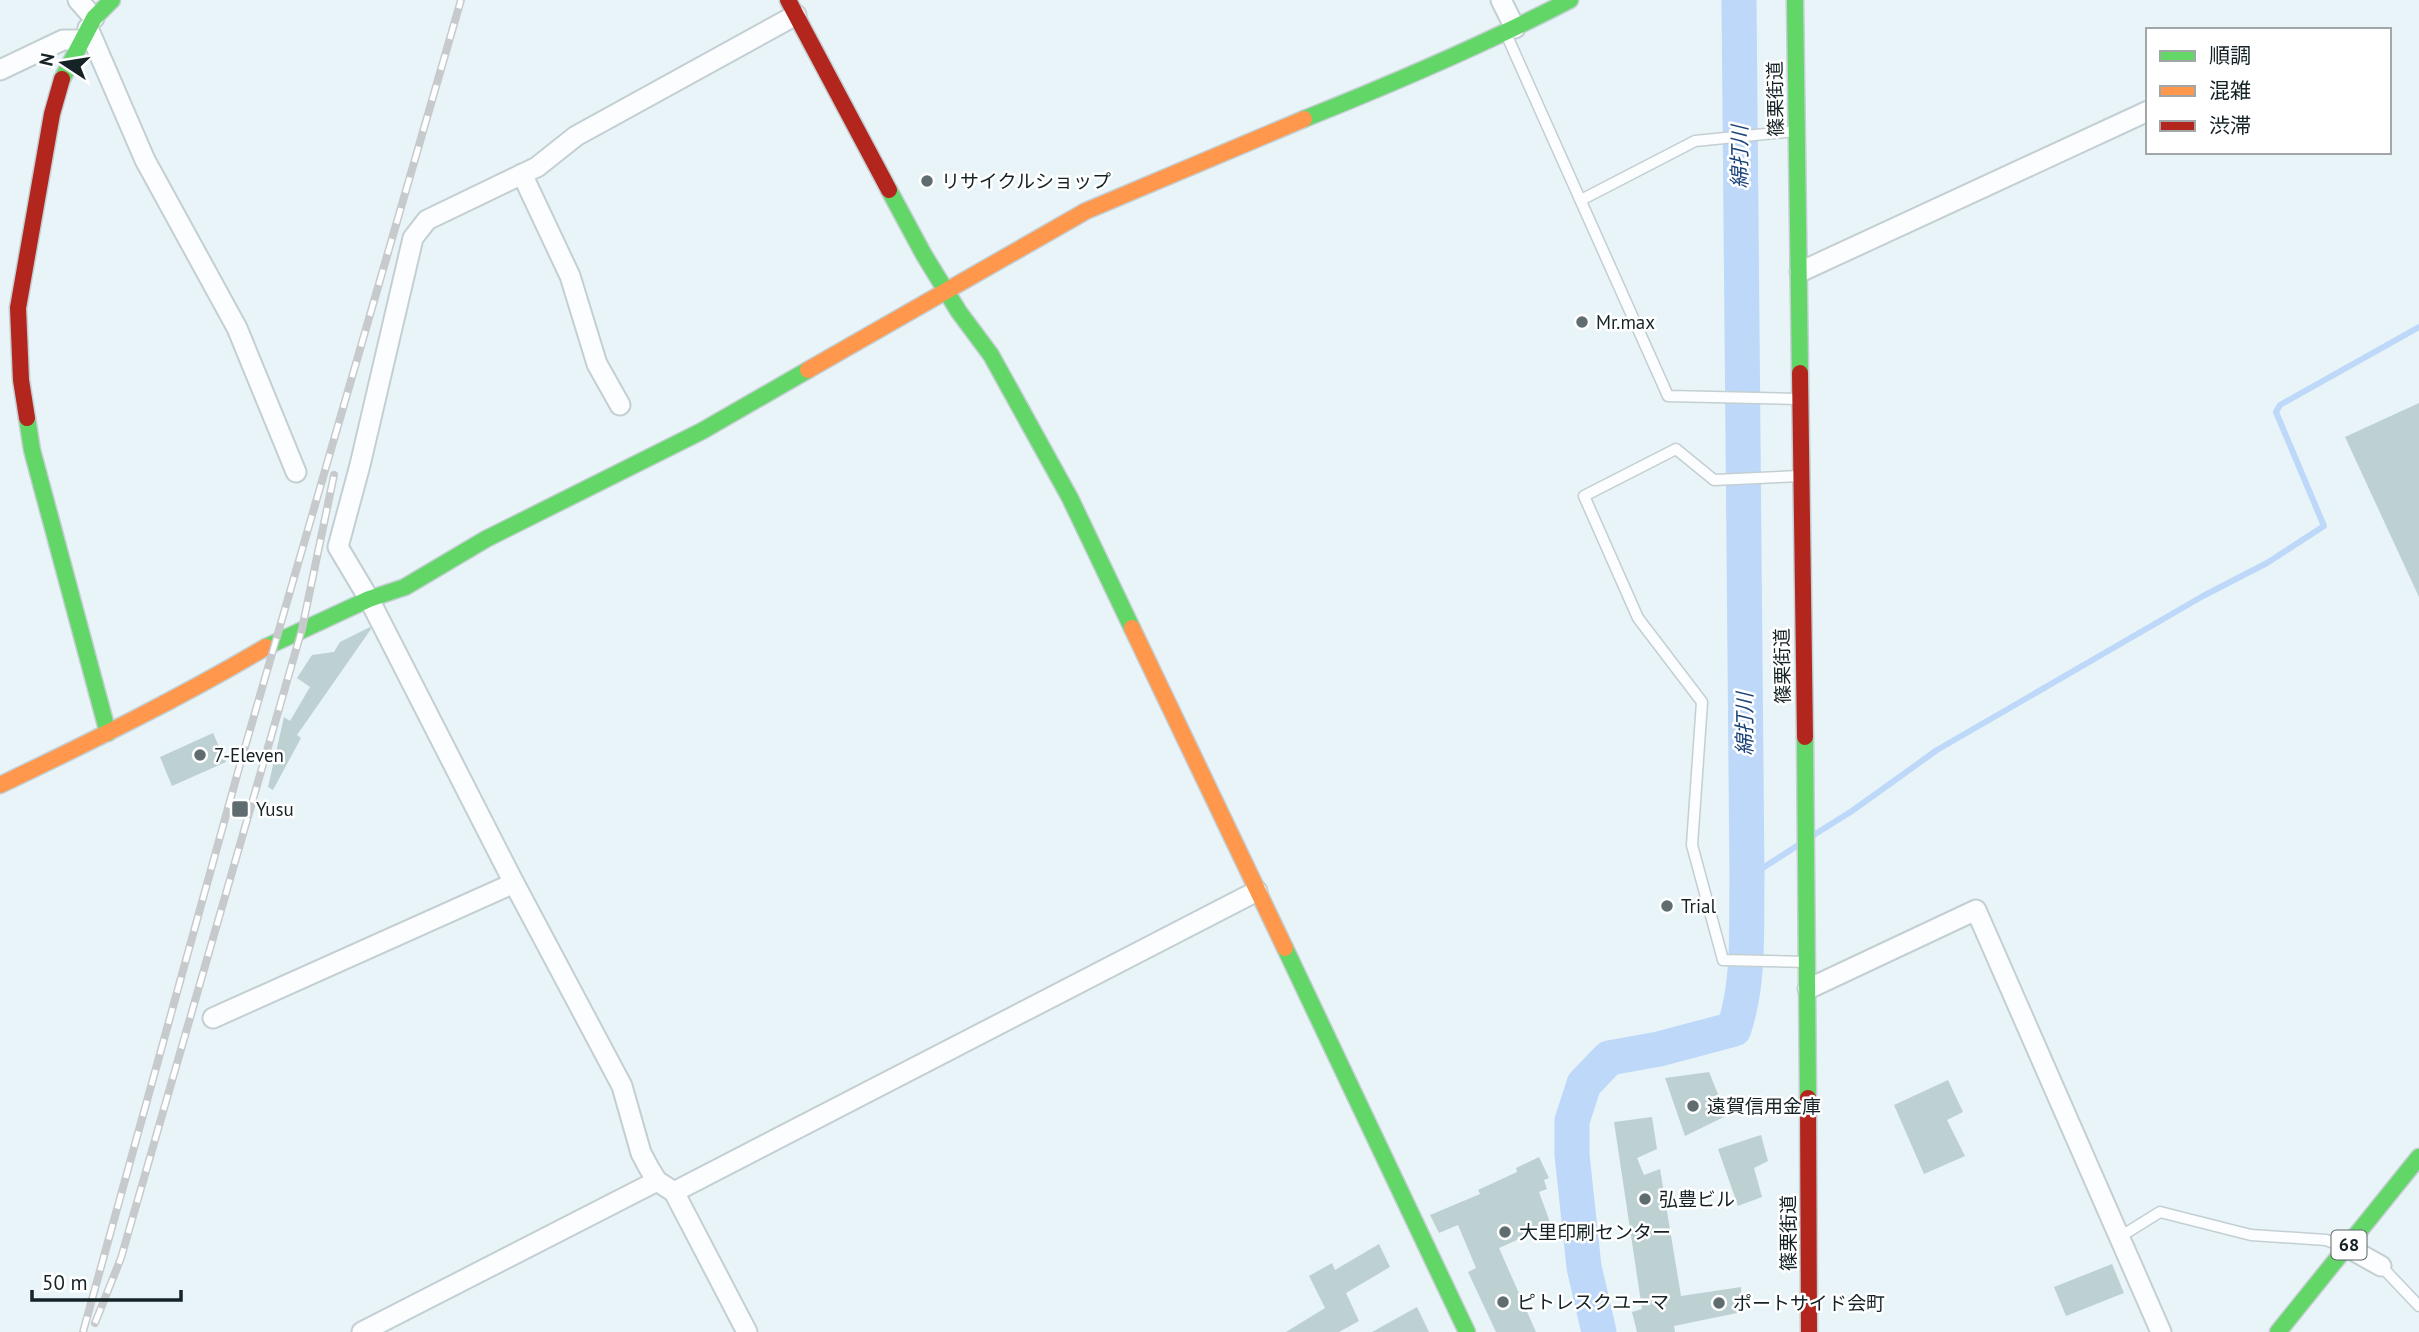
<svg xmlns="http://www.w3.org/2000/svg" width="2419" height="1332" font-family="'PT Sans','Noto Sans JP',sans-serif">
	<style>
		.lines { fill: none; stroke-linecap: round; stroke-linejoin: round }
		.stream { stroke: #bdd8f9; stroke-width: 6 }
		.river { stroke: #bdd8f9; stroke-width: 35 }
		.building { fill: #bdd1d3 }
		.lane-casing { stroke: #c3cfd3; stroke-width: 13 }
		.street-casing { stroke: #c3cfd3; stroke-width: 23 }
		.fast-casing { stroke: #c3cfd3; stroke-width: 19 }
		.slow-casing { stroke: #c3cfd3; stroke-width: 19 }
		.jam-casing { stroke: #c3cfd3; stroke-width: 19 }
		.lane { stroke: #fcfdfe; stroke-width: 10 }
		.street { stroke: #fcfdfe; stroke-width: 19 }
		.fast { stroke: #63d668; stroke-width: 16 }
		.slow { stroke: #ff974d; stroke-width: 16 }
		.jam { stroke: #b3261e; stroke-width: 16 }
		.rail-casing { stroke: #c7cacc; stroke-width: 8 }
		.rail { stroke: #fff; stroke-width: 5; stroke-dasharray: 16; stroke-linecap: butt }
		.poi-dot { fill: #5f6c70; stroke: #fff; stroke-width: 2.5 }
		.labels { text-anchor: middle; stroke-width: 5; stroke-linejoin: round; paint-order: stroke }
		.shield { fill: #fff; stroke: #5b6467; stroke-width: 2 }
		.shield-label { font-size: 18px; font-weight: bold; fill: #152226 }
		.street-label { font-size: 19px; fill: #152226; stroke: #fff }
		.poi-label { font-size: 19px; fill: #152226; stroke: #fff; text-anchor: start }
		.water-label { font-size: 21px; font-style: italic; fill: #1b447b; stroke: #fff }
	</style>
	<rect width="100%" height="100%" fill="#e8f4f8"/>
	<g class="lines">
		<g class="stream">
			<path d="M1812,836L1852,811L1937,750L2203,596L2267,563L2324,526L2276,412L2280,405L2419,327"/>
			<path d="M1747,878L1800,844"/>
		</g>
		<path class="river" d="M1599,1332L1584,1267L1572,1155V1121L1584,1084L1609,1058L1659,1049L1734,1029C1750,980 1746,928 1747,878L1739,0"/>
	</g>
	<g class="building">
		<path d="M2419,403V597L2345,437Z"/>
		<path d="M370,627L371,629L297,735L301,738L273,790L268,787L284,717L290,721L310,687L297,678L312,655L334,652L340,642Z"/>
		<path d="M213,733L226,762L172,786L160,757Z"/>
		<path d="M1709,1072L1720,1099L1730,1114L1685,1136L1665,1078Z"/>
		<path d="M1948,1080L1963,1112L1947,1120L1965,1156L1924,1174L1894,1105Z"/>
		<path d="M1652,1117L1657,1149L1637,1158L1644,1175L1660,1169L1681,1296L1741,1287L1742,1312L1674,1326L1675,1332H1637L1632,1312L1642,1309L1614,1122Z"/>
		<path d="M1761,1135L1768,1161L1754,1168L1762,1197L1738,1206L1718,1149Z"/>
		<path d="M1539,1157L1549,1178L1544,1180L1547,1189L1539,1192L1551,1225L1499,1248L1536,1332H1496L1468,1272L1476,1268L1458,1225L1439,1233L1430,1215L1480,1194L1478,1190L1517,1172L1516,1168Z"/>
		<path d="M1379,1244L1390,1267L1346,1293L1359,1321L1339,1332H1286L1325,1308L1309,1276L1332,1263L1335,1270Z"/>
		<path d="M2112,1264L2124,1293L2066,1316L2054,1287Z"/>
		<path d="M1417,1307L1429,1332H1372Z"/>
	</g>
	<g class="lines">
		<g class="lane-casing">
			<g id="lane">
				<path d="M1507,36L1668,396L1797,399"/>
				<path d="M1581,200L1695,141L1796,131"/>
				<path d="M1799,476L1714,480L1676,449L1584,496L1638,618L1702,702L1692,845L1723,960L1807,962"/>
				<path d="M2118,1238L2160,1212L2251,1235L2326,1240L2343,1246"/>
				<path d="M2381,1266L2419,1306"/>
			</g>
		</g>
		<g class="street-casing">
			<g id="street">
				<path d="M78,0L94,18"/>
				<path d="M1501,0L1515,28"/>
				<path d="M88,28L145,160L237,328L296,472"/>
				<path d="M0,70L63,40H81"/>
				<path d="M522,174L570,276L597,364L620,405"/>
				<path d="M1800,272L2148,111"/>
				<path d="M1808,989L1976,910L2161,1332"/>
				<path d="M213,1018L514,883"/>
				<path d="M674,1192L1257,891"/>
				<path d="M2347,1247L2381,1266"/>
				<path d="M362,1332L657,1181"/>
				<path d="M747,1332L674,1192L657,1181L649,1168L641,1153L622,1086L514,883L369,599L338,547L360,465L413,238L427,220L537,167L576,136L796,15"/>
			</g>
		</g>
		<g class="fast-casing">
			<g id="fast">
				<path d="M1795,0L1800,373"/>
				<path d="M62,79L94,18L112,0"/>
				<path d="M1304,119C1394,83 1483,45 1570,0"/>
				<path d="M889,190L924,255L959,312L991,355L1070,498L1132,628"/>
				<path d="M27,418L32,450L108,733"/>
				<path d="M266,647L369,599L405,587L486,539L702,431L808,370"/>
				<path d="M1805,737L1808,1098"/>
				<path d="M1285,948L1467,1332"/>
				<path d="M2278,1332L2419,1157"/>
			</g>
		</g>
		<g class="slow-casing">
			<g id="slow">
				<path d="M808,370L1086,211L1304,119"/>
				<path d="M1132,628L1285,948"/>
				<path d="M0,785C90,742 180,698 266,647"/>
			</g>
		</g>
		<g class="jam-casing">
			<g id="jam">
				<path d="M788,0L889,190"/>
				<path d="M1800,373L1805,737"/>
				<path d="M27,418L21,380L18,308L52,114L62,79"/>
				<path d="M1808,1098L1809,1332"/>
			</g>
		</g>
		<use href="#lane" class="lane"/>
		<use href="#street" class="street"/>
		<use href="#fast" class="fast"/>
		<use href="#slow" class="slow"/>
		<use href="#jam" class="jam"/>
		<g class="rail-casing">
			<g id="rail">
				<path d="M95,1323L121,1258L302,629L334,475"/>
				<path d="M83,1332L241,761L461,0"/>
			</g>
		</g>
		<use href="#rail" class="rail"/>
	</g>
	<g class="poi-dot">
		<circle cx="927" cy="181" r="7"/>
		<circle cx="1582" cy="322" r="7"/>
		<circle cx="200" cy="755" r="7"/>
		<rect x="231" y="800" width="18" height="18" rx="3.5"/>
		<circle cx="1667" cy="906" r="7"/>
		<circle cx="1693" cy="1106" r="7"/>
		<circle cx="1645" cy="1199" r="7"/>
		<circle cx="1505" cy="1232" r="7"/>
		<circle cx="1503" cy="1302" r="7"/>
		<circle cx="1719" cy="1303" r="7"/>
	</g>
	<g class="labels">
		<rect class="shield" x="2331.5" y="1230.5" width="35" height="29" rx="5"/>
		<g class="shield-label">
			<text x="2349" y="1251">68</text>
		</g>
		<g class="street-label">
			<text transform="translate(1775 99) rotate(-91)" y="7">篠栗街道</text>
			<text transform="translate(1782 666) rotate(-91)" y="7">篠栗街道</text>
			<text transform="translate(1788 1233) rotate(-90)" y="7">篠栗街道</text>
		</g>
		<g class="poi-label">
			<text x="941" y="188">リサイクルショップ</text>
			<text x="1596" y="329">Mr.max</text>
			<text x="214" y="762">7-Eleven</text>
			<text x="256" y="816">Yusu</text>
			<text x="1681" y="913">Trial</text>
			<text x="1707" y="1113">遠賀信用金庫</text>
			<text x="1659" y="1206">弘豊ビル</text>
			<text x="1519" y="1239">大里印刷センター</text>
			<text x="1517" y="1309">ピトレスクユーマ</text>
			<text x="1733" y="1310">ポートサイド会町</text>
		</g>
		<g class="water-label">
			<text transform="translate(1740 157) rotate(-90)" y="7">綿打川</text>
			<text transform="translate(1745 724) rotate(-90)" y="7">綿打川</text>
		</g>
	</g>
	<rect x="2146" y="28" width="245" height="126" fill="#ffffff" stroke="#a1a7a8" stroke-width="2"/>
	<rect x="2160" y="51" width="35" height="10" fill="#63d668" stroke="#a1a7a8" stroke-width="2"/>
	<text x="2209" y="63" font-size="21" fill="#152226">順調</text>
	<rect x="2160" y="86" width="35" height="10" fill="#ff974d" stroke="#a1a7a8" stroke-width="2"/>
	<text x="2209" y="98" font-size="21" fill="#152226">混雑</text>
	<rect x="2160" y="121" width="35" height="10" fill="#b3261e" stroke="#a1a7a8" stroke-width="2"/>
	<text x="2209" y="133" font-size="21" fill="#152226">渋滞</text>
	<g transform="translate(63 63) rotate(282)" stroke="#ffffff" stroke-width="5" paint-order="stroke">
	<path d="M0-5L12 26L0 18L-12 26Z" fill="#152226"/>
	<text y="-10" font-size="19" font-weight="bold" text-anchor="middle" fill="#152226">N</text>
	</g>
	<path d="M32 1290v10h149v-10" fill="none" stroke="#152226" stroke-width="3.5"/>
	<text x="42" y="1290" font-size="21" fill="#152226" stroke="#ffffff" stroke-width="5" paint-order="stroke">50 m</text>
</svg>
